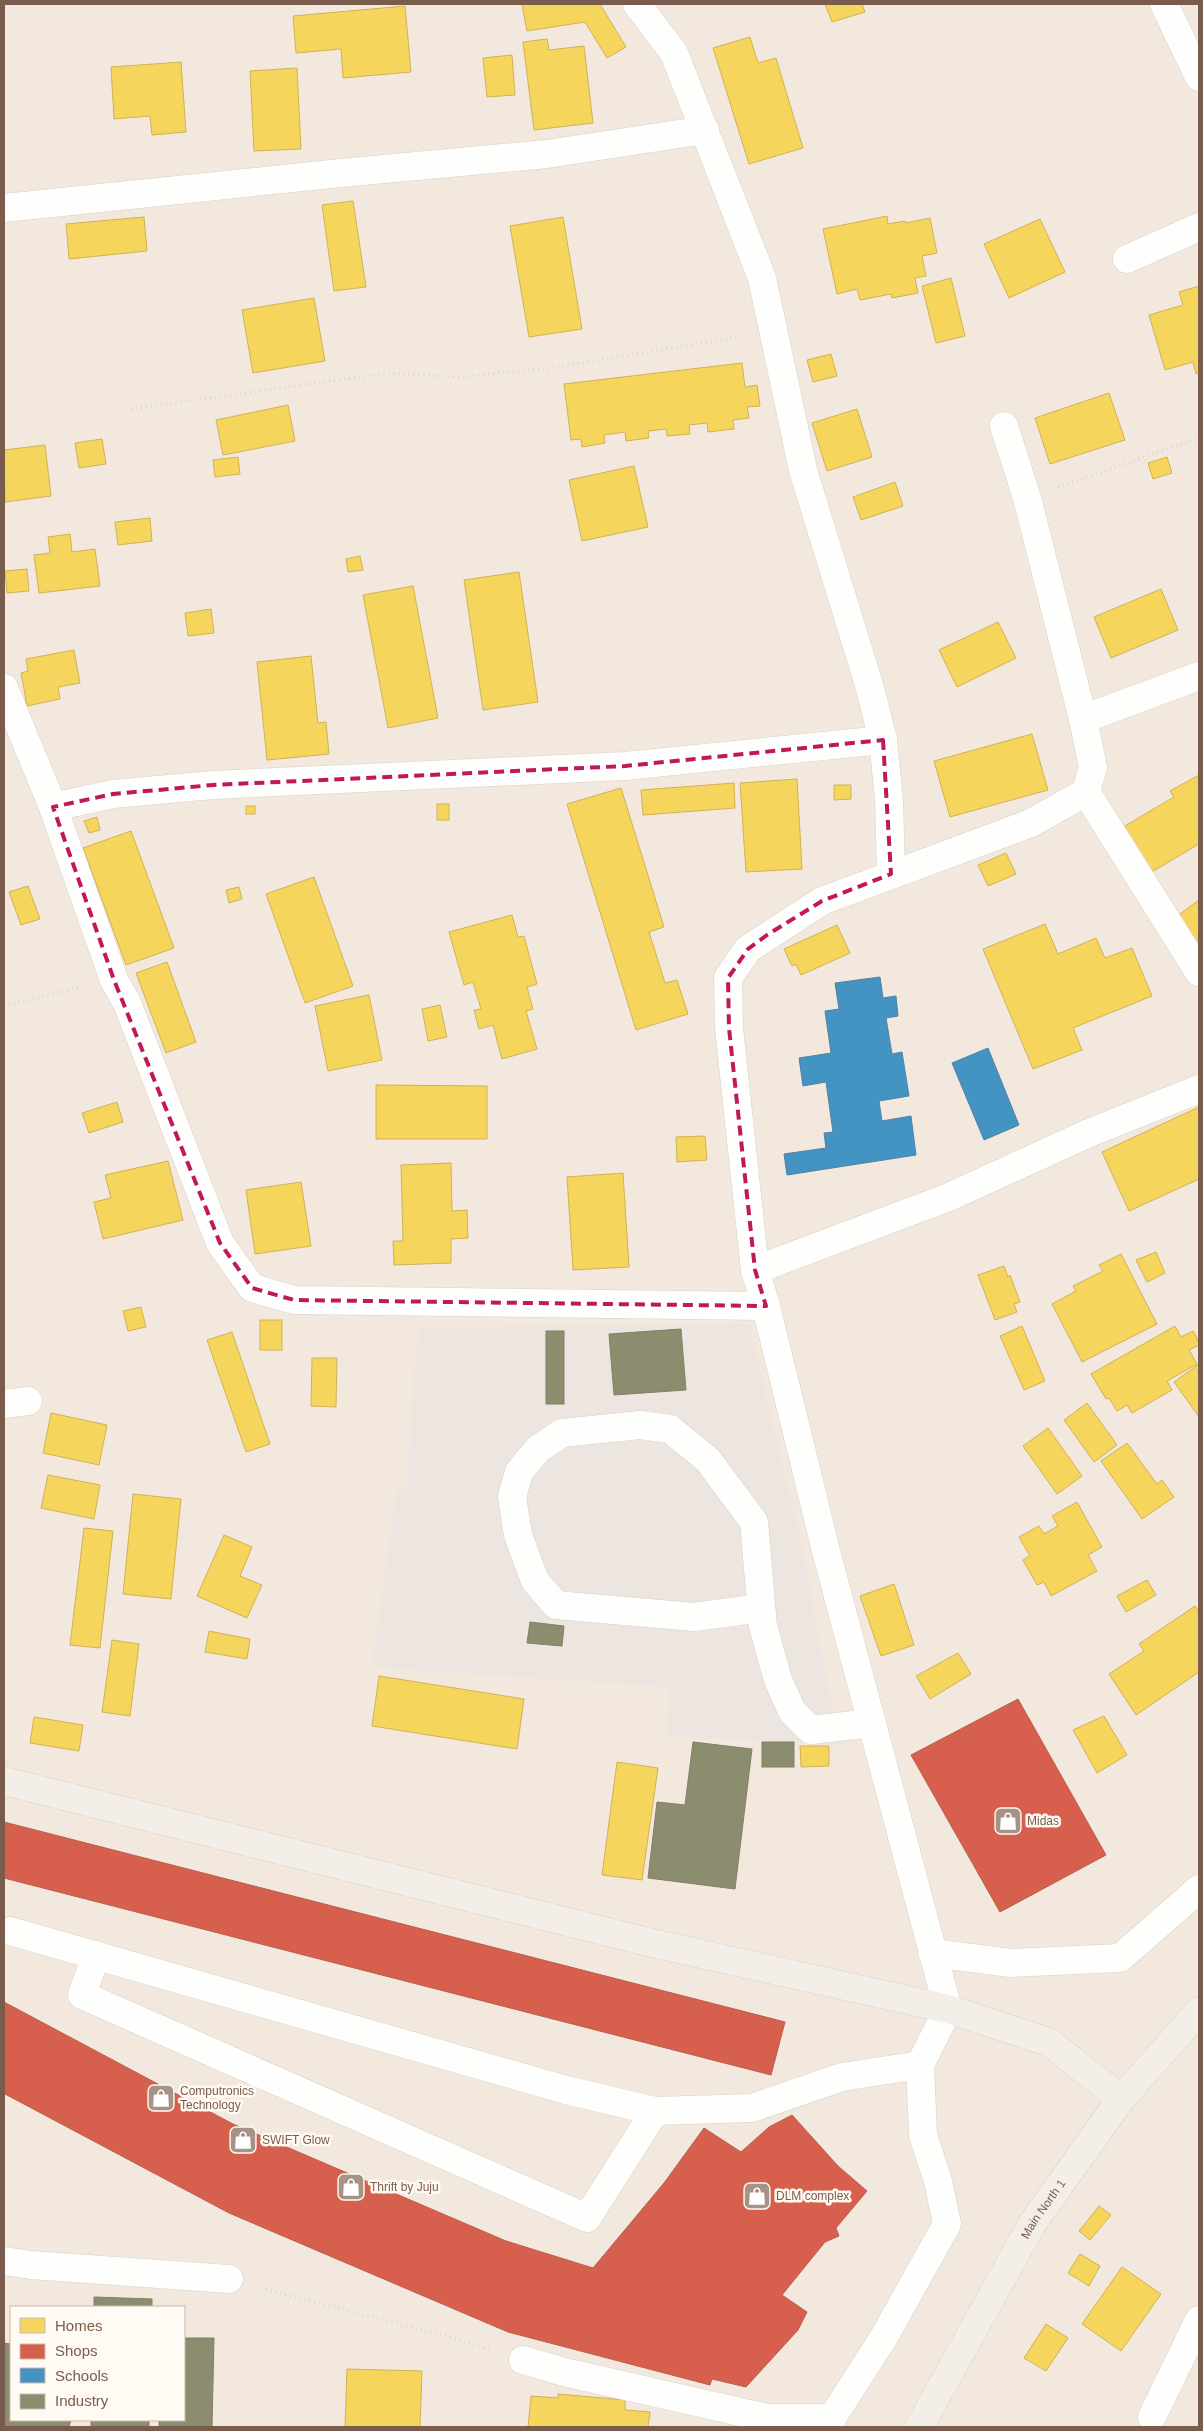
<svg xmlns="http://www.w3.org/2000/svg" width="1203" height="2431" font-family="Arial,sans-serif">
	<style>
		.residential { fill: #f2e8de; fill-rule: evenodd }
		.industrial { fill: #ede5e0 }
		.homes { fill: #f6d55c; stroke: #d1b158 }
		.shops { fill: #d6604d; stroke: #ba5f4d }
		.schools { fill: #4393c3; stroke: #5482a0 }
		.industry { fill: #8c8c6e; stroke: #877e64 }
		.lines { fill: none; stroke-linecap: round; stroke-linejoin: round }
		.minor-casing { stroke: #d7d1cb; stroke-width: 29 }
		.major-casing { stroke: #dad1cc; stroke-width: 29 }
		.path { stroke: #dcd5d0; stroke-width: 3; stroke-dasharray: 1 4; stroke-linecap: butt }
		.minor { stroke: #fefefd; stroke-width: 28 }
		.major { stroke: #f3eee8; stroke-width: 28 }
		.marked { fill: none; stroke: #c2185b; stroke-width: 4; stroke-dasharray: 10 6; stroke-linejoin: round }
		.labels { text-anchor: middle; dominant-baseline: central; stroke-width: 5; stroke-linejoin: round; paint-order: stroke }
		.poi-label { font-size: 12px; fill: #7a5c4d; stroke: #fffaf3; text-anchor: start }
		.street-label { font-size: 12px; fill: #7a5c4d; stroke: #fffaf3 }
	</style>
	<rect width="100%" height="100%" fill="#f9f5f0"/>
	<!-- residential -->
	<path class="residential" d="M 4,4 L 1199,4 L 1199,2427 L 4,2427 ZM 11,2307 L 184,2307 L 184,2420 L 11,2420 Z"/>
	<!-- industrial -->
	<polygon class="industrial" points="749,1324 802,1546 830,1698 843,1746 666,1735 670,1687 372,1667 397,1487 408,1488 411,1405 419,1327"/>
	<!-- homes -->
	<g class="homes">
		<polygon points="522,4 600,4 626,47 607,58 585,22 527,31"/>
		<polygon points="825,4 862,4 865,12 832,22"/>
		<polygon points="405,6 411,72 343,78 341,49 296,53 293,16"/>
		<polygon points="750,37 758,63 776,58 803,148 749,164 713,48"/>
		<polygon points="547,39 549,50 584,46 593,123 534,130 523,42"/>
		<polygon points="512,55 515,95 487,97 483,58"/>
		<polygon points="181,62 186,132 152,135 150,116 114,119 111,67"/>
		<polygon points="297,68 301,149 254,151 250,71"/>
		<polygon points="353,201 366,287 334,291 322,205"/>
		<polygon points="887,216 888,224 905,221 906,223 930,218 937,253 922,256 926,276 915,278 918,293 892,298 891,294 860,300 857,289 837,294 823,229"/>
		<polygon points="144,217 147,251 69,259 66,224"/>
		<polygon points="563,217 582,329 529,337 510,226"/>
		<polygon points="1040,219 1065,272 1009,298 984,244"/>
		<polygon points="951,278 965,336 936,343 922,286"/>
		<polygon points="1199,286 1199,373 1196,374 1193,362 1165,370 1149,315 1183,305 1179,292"/>
		<polygon points="314,298 325,361 253,373 242,310"/>
		<polygon points="831,354 837,376 813,382 807,360"/>
		<polygon points="742,363 745,387 757,385 760,406 747,407 749,418 733,420 734,429 708,432 707,423 689,425 690,434 667,436 666,429 648,431 649,438 626,441 625,432 604,435 605,443 582,447 581,439 571,440 564,384"/>
		<polygon points="1109,393 1125,440 1050,464 1035,418"/>
		<polygon points="288,405 295,441 223,455 216,420"/>
		<polygon points="857,409 872,457 827,471 812,423"/>
		<polygon points="102,439 106,464 79,468 75,443"/>
		<polygon points="45,445 51,496 5,502 4,450"/>
		<polygon points="238,457 240,474 215,477 213,460"/>
		<polygon points="1167,457 1172,473 1153,479 1148,463"/>
		<polygon points="634,466 648,527 582,541 569,480"/>
		<polygon points="895,482 903,506 861,520 853,497"/>
		<polygon points="150,518 152,541 118,545 115,522"/>
		<polygon points="70,534 72,552 95,549 100,586 39,593 34,555 50,553 48,537"/>
		<polygon points="360,556 363,570 348,572 346,559"/>
		<polygon points="27,569 29,591 7,593 5,571"/>
		<polygon points="519,572 538,702 483,710 464,580"/>
		<polygon points="413,586 438,718 388,728 363,595"/>
		<polygon points="1161,589 1178,630 1111,658 1094,617"/>
		<polygon points="211,609 214,633 188,636 185,613"/>
		<polygon points="998,622 1016,658 957,687 939,650"/>
		<polygon points="74,650 80,683 58,687 60,699 27,706 21,673 28,671 26,659"/>
		<polygon points="311,656 318,723 326,722 329,754 267,760 257,662"/>
		<polygon points="1032,734 1048,790 950,817 934,761"/>
		<polygon points="1199,775 1199,844 1150,873 1123,827 1174,797 1170,791"/>
		<polygon points="797,779 802,869 746,872 740,783"/>
		<polygon points="734,783 735,808 643,815 641,790"/>
		<polygon points="834,785 851,785 851,799 834,800"/>
		<polygon points="621,788 664,927 649,932 665,983 677,980 688,1014 636,1030 567,804"/>
		<rect x="437" y="804" width="12" height="16"/>
		<rect x="246" y="806" width="9" height="8"/>
		<polygon points="97,817 100,830 89,833 84,821"/>
		<polygon points="131,831 174,948 126,965 83,848"/>
		<polygon points="1006,853 1016,874 988,886 978,865"/>
		<polygon points="314,877 353,986 305,1003 266,894"/>
		<polygon points="28,886 40,919 21,925 9,892"/>
		<polygon points="239,887 242,899 229,903 226,890"/>
		<polygon points="1199,900 1199,950 1176,917"/>
		<polygon points="512,915 518,937 524,936 537,984 527,987 533,1009 526,1011 537,1049 502,1059 493,1025 479,1029 474,1010 481,1009 473,982 464,985 449,932"/>
		<polygon points="1045,924 1058,954 1096,938 1105,958 1132,948 1152,996 1073,1028 1082,1050 1033,1069 983,949"/>
		<polygon points="837,925 850,953 801,975 796,964 792,966 784,949"/>
		<polygon points="167,962 196,1042 166,1053 136,973"/>
		<polygon points="369,995 382,1060 328,1071 315,1006"/>
		<polygon points="440,1005 447,1037 428,1041 422,1009"/>
		<polygon points="376,1085 487,1086 487,1139 376,1139"/>
		<polygon points="117,1102 123,1122 89,1133 82,1113"/>
		<polygon points="1199,1107 1199,1179 1129,1211 1102,1152"/>
		<polygon points="705,1136 707,1160 677,1162 676,1137"/>
		<polygon points="168,1161 183,1220 103,1239 94,1202 111,1198 105,1175"/>
		<polygon points="451,1163 452,1211 467,1210 468,1238 451,1239 451,1263 394,1265 393,1241 403,1241 401,1165"/>
		<polygon points="623,1173 629,1267 573,1270 567,1177"/>
		<polygon points="301,1182 311,1246 255,1254 246,1190"/>
		<polygon points="1156,1252 1165,1273 1147,1282 1136,1260"/>
		<polygon points="1121,1254 1157,1324 1082,1362 1052,1304 1076,1291 1073,1286 1103,1271 1099,1265"/>
		<polygon points="1004,1266 1008,1277 1010,1275 1020,1302 1014,1304 1017,1312 995,1320 978,1275"/>
		<polygon points="141,1307 146,1327 128,1331 123,1311"/>
		<rect x="260" y="1320" width="22" height="30"/>
		<polygon points="1022,1326 1045,1381 1024,1390 1000,1336"/>
		<polygon points="1175,1326 1181,1337 1193,1331 1199,1342 1199,1345 1189,1350 1197,1364 1167,1381 1172,1390 1132,1413 1127,1405 1117,1411 1109,1398 1106,1399 1091,1374"/>
		<polygon points="232,1332 270,1444 246,1452 207,1340"/>
		<polygon points="312,1358 337,1358 336,1407 311,1406"/>
		<polygon points="1199,1364 1199,1417 1174,1382"/>
		<polygon points="1087,1403 1117,1445 1094,1462 1064,1420"/>
		<polygon points="51,1413 107,1425 99,1465 43,1453"/>
		<polygon points="1048,1428 1082,1476 1057,1494 1023,1446"/>
		<polygon points="1127,1443 1157,1484 1162,1480 1174,1497 1142,1519 1101,1461"/>
		<polygon points="48,1475 100,1485 94,1519 41,1508"/>
		<polygon points="133,1494 181,1499 171,1599 123,1594"/>
		<polygon points="1077,1502 1102,1547 1088,1555 1097,1571 1051,1596 1044,1582 1037,1585 1023,1560 1030,1556 1019,1537 1039,1526 1044,1534 1058,1526 1052,1516"/>
		<polygon points="84,1528 113,1531 100,1648 70,1645"/>
		<polygon points="224,1535 252,1547 240,1576 262,1585 247,1618 197,1596"/>
		<polygon points="1147,1580 1156,1595 1126,1612 1117,1596"/>
		<polygon points="894,1584 914,1645 881,1656 860,1596"/>
		<polygon points="1195,1606 1199,1611 1199,1672 1136,1715 1109,1674 1144,1651 1139,1644"/>
		<polygon points="209,1631 250,1639 247,1659 205,1652"/>
		<polygon points="112,1640 139,1644 130,1716 102,1712"/>
		<polygon points="958,1653 971,1674 930,1699 916,1676"/>
		<polygon points="379,1676 524,1699 517,1749 372,1726"/>
		<polygon points="1104,1716 1127,1755 1097,1773 1073,1730"/>
		<polygon points="34,1717 83,1725 79,1751 30,1743"/>
		<polygon points="800,1746 829,1746 829,1766 801,1767"/>
		<polygon points="617,1762 658,1768 642,1880 602,1875"/>
		<polygon points="1099,2206 1111,2215 1090,2240 1079,2231"/>
		<polygon points="1080,2254 1100,2266 1089,2286 1068,2273"/>
		<polygon points="1122,2267 1161,2294 1121,2351 1082,2324"/>
		<polygon points="1046,2324 1068,2338 1046,2371 1024,2358"/>
		<polygon points="347,2369 422,2371 420,2427 345,2427"/>
		<polygon points="558,2394 625,2400 625,2410 650,2412 648,2427 528,2427 531,2396 558,2398"/>
	</g>
	<!-- shops -->
	<g class="shops">
		<polygon points="1018,1699 1106,1855 1000,1912 911,1755"/>
		<polygon points="4,1822 785,2022 771,2075 4,1878"/>
		<polygon points="4,2002 233,2124 506,2241 593,2268 664,2183 704,2128 741,2152 769,2127 792,2115 838,2166 867,2191 836,2228 839,2236 825,2242 782,2295 807,2312 798,2330 746,2387 712,2379 710,2385 508,2332 229,2213 5,2094"/>
	</g>
	<!-- schools -->
	<g class="schools">
		<polygon points="880,977 883,998 896,996 898,1016 886,1018 892,1054 902,1052 909,1096 879,1101 882,1121 911,1116 916,1155 787,1175 784,1154 826,1148 824,1133 833,1132 826,1082 803,1086 799,1058 831,1053 825,1011 839,1009 835,983"/>
		<polygon points="988,1048 1019,1125 984,1140 952,1063"/>
	</g>
	<!-- industry -->
	<g class="industry">
		<polygon points="681,1329 686,1390 614,1395 609,1334"/>
		<rect x="546" y="1331" width="18" height="73"/>
		<polygon points="530,1622 564,1626 562,1646 527,1643"/>
		<polygon points="693,1742 752,1749 735,1889 648,1878 657,1802 685,1805"/>
		<rect x="762" y="1742" width="32" height="25"/>
		<polygon points="94,2297 152,2299 152,2307 94,2307"/>
		<polygon points="184,2338 214,2338 212,2427 159,2427 159,2420 184,2420"/>
		<polygon points="4,2343 11,2344 11,2420 71,2420 69,2427 4,2427"/>
		<rect x="91" y="2420" width="58" height="7"/>
	</g>
	<g class="lines">
		<!-- minor casing -->
		<g class="minor-casing">
			<g id="minor">
				<polyline points="637,4 674,53 762,278 803,470 870,688 883,740 889,800 891,874"/>
				<polyline points="1164,4 1199,77"/>
				<polyline points="4,208 341,173 547,154 705,130"/>
				<polyline points="1127,259 1199,227"/>
				<polyline points="4,688 53,807 114,980 127,1003 220,1243 252,1288 294,1300 766,1306"/>
				<polyline points="1083,719 1199,676"/>
				<polyline points="1086,792 1199,972"/>
				<polyline points="53,807 113,794 213,785 625,766 883,740"/>
				<polyline points="755,1270 949,1197 1089,1133 1199,1089"/>
				<polyline points="4,1404 28,1401"/>
				<polyline points="761,1608 694,1617 556,1605 535,1581 518,1535 512,1497 519,1472 538,1449 562,1433 640,1425 670,1429 708,1460 754,1522 763,1626 778,1680 792,1711 811,1730 872,1723"/>
				<polyline points="10,1931 566,2090 655,2111 752,2108 842,2077 920,2065"/>
				<polyline points="932,1953 1011,1963 1120,1958 1199,1889"/>
				<polyline points="96,1955 82,1995 587,2218 655,2111"/>
				<polyline points="4,2261 31,2265 229,2279"/>
				<polyline points="523,2360 564,2372 767,2418 832,2418"/>
				<polyline points="1152,2417 1199,2320"/>
				<polyline points="828,2427 832,2418 884,2337 947,2224 938,2181 923,2135 920,2065 948,2009 826,1551 766,1306 755,1270 729,1028 728,978 748,949 822,901 1031,823 1086,792 1093,767 1083,719 1027,498 1004,426"/>
			</g>
		</g>
		<!-- major casing -->
		<g class="major-casing">
			<g id="major">
				<polyline points="4,1781 648,1942 948,2009 1049,2042 1121,2099"/>
				<path id="s1" d="M 919,2427 L 1032,2224 L 1121,2099 L 1199,2011"/>
			</g>
		</g>
		<!-- path -->
		<g class="path">
			<polyline points="131,409 388,373 459,377 551,368 739,337"/>
			<polyline points="1058,487 1199,438"/>
			<polyline points="4,1006 81,987"/>
			<polyline points="261,2288 449,2337 491,2350"/>
		</g>
		<!-- minor -->
		<use href="#minor" class="minor"/>
		<!-- major -->
		<use href="#major" class="major"/>
	</g>
	<!-- marked area -->
	<path class="marked" d="M 883,740 L 891,874 L 822,901 L 767,935 L 748,949 L 728,978 L 729,1028 L 755,1270 L 766,1306 L 294,1300 L 252,1288 L 220,1243 L 114,980 L 53,807 L 113,794 L 213,785 L 625,766 Z"/>
	<!-- icons -->
	<defs>
		<g id="shop-square" transform="scale(1.4375)"><rect x="-9" y="-9" width="18" height="18" rx="4" fill="#a69286" stroke="#fffaf3"/><path d="M-5-2.5h2.3a2.7 3.5 0 0 1 5.4 0H5L5.5 6h-11ZM-1.5-2.5h3a1.5 2.3 0 0 0-3 0Z" fill="#fff"/></g>
	</defs>
	<g fill-rule="evenodd">
		<use href="#shop-square" x="1008" y="1821"/>
		<use href="#shop-square" x="161" y="2098"/>
		<use href="#shop-square" x="243" y="2140"/>
		<use href="#shop-square" x="351" y="2187"/>
		<use href="#shop-square" x="757" y="2196"/>
	</g>
	<g class="labels">
		<!-- poi labels -->
		<g class="poi-label">
			<text x="1027" y="1821">Midas</text>
			<text x="180" y="2091">Computronics<tspan x="180" dy="14">Technology</tspan></text>
			<text x="262" y="2140">SWIFT Glow</text>
			<text x="370" y="2187">Thrift by Juju</text>
			<text x="776" y="2196">DLM complex</text>
		</g>
		<!-- street labels -->
		<g class="street-label">
			<text stroke="none"><textPath href="#s1" startOffset="251">Main North 1</textPath></text>
		</g>
	</g>
	<!-- border -->
	<rect width="1203" height="2431" fill="none" stroke="#7a5c4d" stroke-width="10"/>
	<!-- legend -->
	<rect x="10" y="2306" width="175" height="115" fill="#fffaf3" stroke="#cabbb1"/>
	<rect x="20" y="2318" width="25" height="15" fill="#f6d55c" stroke="#cabbb1"/>
	<text x="55" y="2331" font-size="15" fill="#7a5c4d">Homes</text>
	<rect x="20" y="2344" width="25" height="15" fill="#d6604d" stroke="#cabbb1"/>
	<text x="55" y="2356" font-size="15" fill="#7a5c4d">Shops</text>
	<rect x="20" y="2368" width="25" height="15" fill="#4393c3" stroke="#cabbb1"/>
	<text x="55" y="2381" font-size="15" fill="#7a5c4d">Schools</text>
	<rect x="20" y="2394" width="25" height="15" fill="#8c8c6e" stroke="#cabbb1"/>
	<text x="55" y="2406" font-size="15" fill="#7a5c4d">Industry</text>
</svg>
